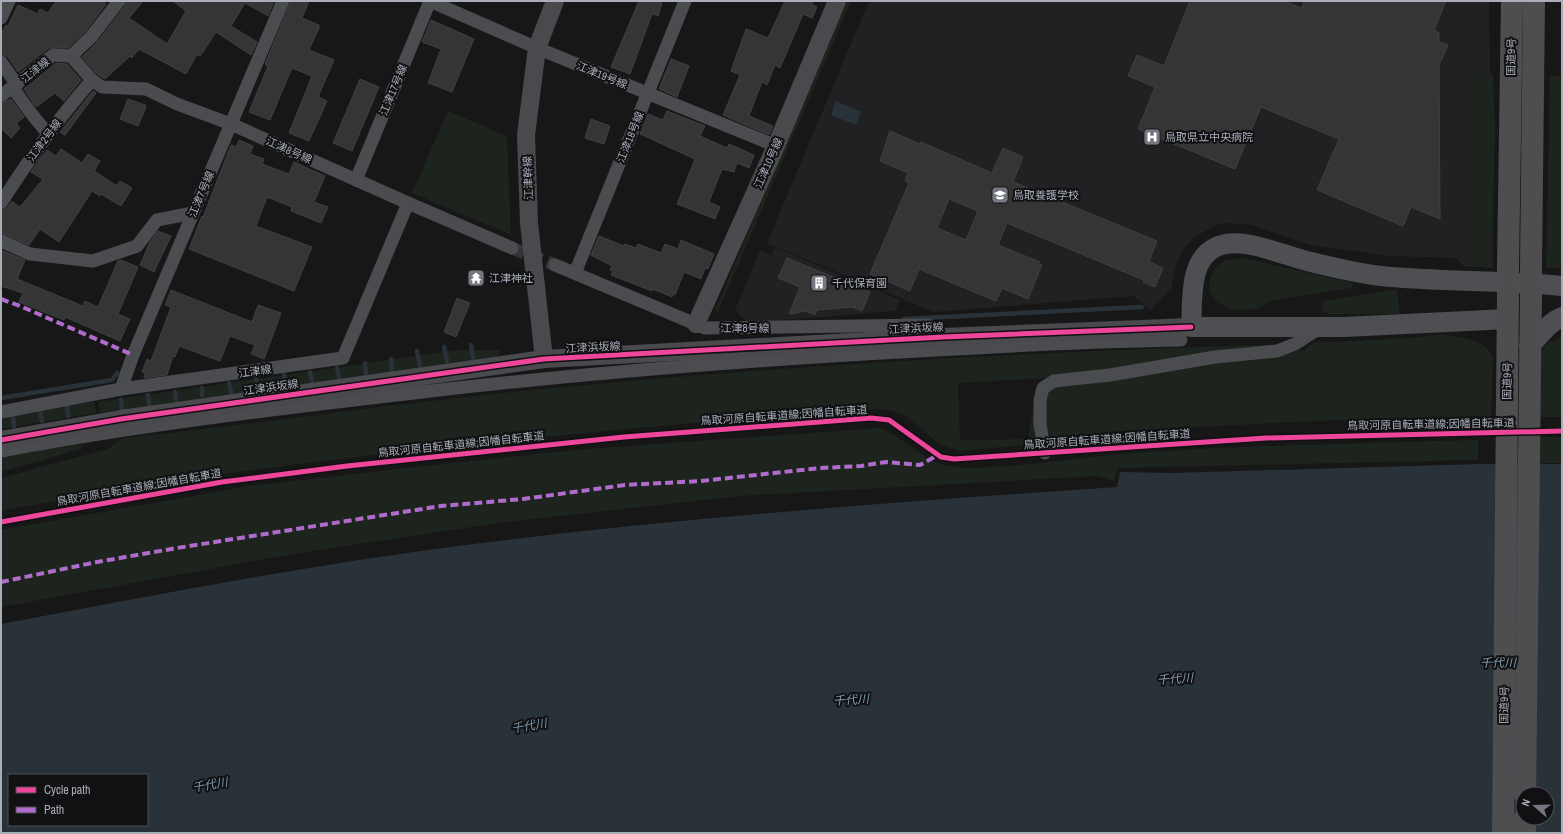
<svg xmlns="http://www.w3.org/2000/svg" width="1563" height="834" font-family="'Archivo Narrow','Noto Sans JP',sans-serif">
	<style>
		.built { fill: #212123 }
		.green { fill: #1d241e }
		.water { fill: #2a3239; fill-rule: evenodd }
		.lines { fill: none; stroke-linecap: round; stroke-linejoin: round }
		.stream { stroke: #2a3239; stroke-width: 4.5 }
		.building { fill: #353536; stroke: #3f4043; fill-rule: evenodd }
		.street-tunnel { stroke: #343537; stroke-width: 13; stroke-dasharray: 13 6; stroke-linecap: butt }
		.street { stroke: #4b4c50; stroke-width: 13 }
		.secondary { stroke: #4a4a4e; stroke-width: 18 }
		.primary { stroke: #4d4f52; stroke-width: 20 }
		.highway { stroke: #4e4e51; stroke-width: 22 }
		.highway-bridge { stroke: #4e4e51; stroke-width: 22 }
		.quiet { stroke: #b06ccc; stroke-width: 4; stroke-dasharray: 8 4; stroke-linecap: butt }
		.cycleway-casing { stroke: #111113; stroke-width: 8 }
		.cycleway { stroke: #ed469a; stroke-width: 5 }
		.labels { text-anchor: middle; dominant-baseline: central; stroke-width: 4; stroke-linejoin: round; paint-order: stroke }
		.street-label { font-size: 11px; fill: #a8adb8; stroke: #111113 }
		.poi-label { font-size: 11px; fill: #a8adb8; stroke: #111113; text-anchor: start }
		.water-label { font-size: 12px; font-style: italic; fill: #7f9bb3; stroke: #111113 }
	</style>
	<rect width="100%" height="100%" fill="#171717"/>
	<!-- built -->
	<g class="built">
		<polygon points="869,1 1489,1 1493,268 1463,266 1456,258 1389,256 1311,245 1251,225 1225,223 1216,225 1195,237 1184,249 1177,263 1173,278 1172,288 1151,310 1133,296 934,312 767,243"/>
		<polygon points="775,247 900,300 895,311 748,323 735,310 760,250 771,255"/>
	</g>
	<!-- green -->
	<g class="green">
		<polygon points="846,1 851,1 718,312 715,310"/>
		<polygon points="1481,73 1493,74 1495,127 1492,267 1472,267 1473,79"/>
		<polygon points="1562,75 1562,268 1546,268 1550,76"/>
		<polygon points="448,111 507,136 511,235 412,193"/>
		<polygon points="1243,258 1353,283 1352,288 1273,300 1257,309 1231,310 1218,302 1210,293 1209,282 1213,271 1224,261"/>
		<polygon points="1397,289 1400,314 1328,314 1322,310 1323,301"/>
		<path d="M 1442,334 C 1458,338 1487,338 1493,358 L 1491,416 L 1315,421 L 1122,431 L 1061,441 L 1051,437 L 1045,425 L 1047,390 L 1053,386 L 1304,350 L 1313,343 L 1424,337 Z"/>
		<polygon points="1562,337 1562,417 1540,417 1542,351 1549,342"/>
		<path d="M 1285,344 L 1044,378 L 958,383 L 960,440 L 1028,439 L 1033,412 L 1036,412 L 1037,430 L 1033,444 L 960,451 L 950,448 L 938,443 L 905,415 L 885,409 L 836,410 C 557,436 277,457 1,511 L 1,478 L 108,449 L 122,438 C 253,425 382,405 513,392 C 769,366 1027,352 1285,344 Z"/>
		<polygon points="457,350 502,350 497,357 100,413 98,402"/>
		<polygon points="94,402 96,413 1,429 1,417"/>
		<path d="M 880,428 C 904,437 925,463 949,466 C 967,469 988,467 1007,466 C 1050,463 1092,456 1135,453 C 1249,445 1364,443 1478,440 L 1478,460 L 1118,468 L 1114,481 L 1097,476 L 739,496 L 505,522 L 293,554 L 1,607 L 1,530 L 249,486 L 432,465 L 586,449 Z"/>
		<polygon points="1540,437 1562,437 1562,463 1539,463"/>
		<polygon points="75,445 84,445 80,449 1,472 1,456"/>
	</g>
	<!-- water -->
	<g class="water">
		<polygon points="836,101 861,112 856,125 831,115"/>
		<path d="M 1481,464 L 1562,464 L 1562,833 L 1,833 L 1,624 C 153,595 305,566 458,546 C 677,518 897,502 1117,487 L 1120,472 L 1172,473 ZM 9,775 L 147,775 L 147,825 L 9,825 ZM 1523,794 L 1547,794 L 1547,818 L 1523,818 Z"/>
	</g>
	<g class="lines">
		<!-- stream -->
		<g class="stream">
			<polyline points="904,319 1142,307"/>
			<polyline points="471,345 473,358"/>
			<polyline points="444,347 447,361"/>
			<polyline points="417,351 420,366"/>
			<polyline points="391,359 392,370"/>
			<polyline points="365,363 366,373"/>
			<polyline points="337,368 339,377"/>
			<polyline points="310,372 312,381"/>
			<polyline points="284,375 284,386"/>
			<polyline points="256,379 258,389"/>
			<polyline points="229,383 231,392"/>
			<polyline points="202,388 202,395"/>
			<polyline points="175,392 176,400"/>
			<polyline points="148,395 149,404"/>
			<polyline points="1,398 112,380 117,373"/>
			<polyline points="121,400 122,408"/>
			<polyline points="67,407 68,416"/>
			<polyline points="40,412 42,421"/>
			<polyline points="13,417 14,426"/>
		</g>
	</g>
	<!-- building -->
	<g class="building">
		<polygon points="56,1 103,1 106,4 85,32 68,48 49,48 18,72 8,57 1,54 1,34 6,25 8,26 18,5 38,14 40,9 48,13"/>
		<polygon points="127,1 143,1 129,18 167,44 186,11 173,1 274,1 268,16 245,3 231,26 257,42 251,55 216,32 203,52 200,56 197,54 186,74 139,49 132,58 130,56 105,79 97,74 82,57 97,42 125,6"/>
		<polygon points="291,1 309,1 302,18 319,25 319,28 309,50 334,60 318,97 327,101 309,141 289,133 312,76 292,68 270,120 249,112 268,66 265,64"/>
		<polygon points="639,1 655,1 662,3 658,16 652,14 630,74 611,67"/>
		<polygon points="785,1 813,1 812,5 817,7 812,18 803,14 780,68 775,65 767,85 762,82 750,113 749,116 773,126 769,135 723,115 740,75 731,71 746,29 768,38"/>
		<polygon points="1190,1 1284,1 1302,8 1304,1 1446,1 1434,30 1439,33 1439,42 1448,45 1439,65 1440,219 1411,207 1403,226 1317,190 1339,139 1261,107 1235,169 1138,129 1155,87 1128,76 1137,55 1164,66"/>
		<polygon points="431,20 474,39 452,92 428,83 441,49 422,42"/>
		<polygon points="671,59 689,66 677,97 659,89"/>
		<polygon points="56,63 67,64 81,80 64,101 55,93 36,107 24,89"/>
		<polygon points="360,79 379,87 352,151 333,143"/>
		<polygon points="93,91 96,93 65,135 60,132"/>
		<polygon points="11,99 24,117 16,123 20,128 11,138 1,128 1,104"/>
		<polygon points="128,99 145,105 146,107 138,126 120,119"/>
		<polygon points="667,111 705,126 700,136 727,148 729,144 754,155 749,168 737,163 734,172 722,169 709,202 720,207 715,219 677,204 695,159 640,134 648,114 663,120"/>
		<polygon points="591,119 610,126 604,144 585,138"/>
		<path d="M 890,131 L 920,144 L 921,142 L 992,173 L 1003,148 L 1023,157 L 1013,182 L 1157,241 L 1149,262 L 1163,268 L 1155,287 L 1143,282 L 1144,280 L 1007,223 L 998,245 L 1040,262 L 1038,264 L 1042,265 L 1028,299 L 1002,288 L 996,301 L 919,269 L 910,291 L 870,274 L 909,183 L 905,181 L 908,173 L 880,161 ZM 949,199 L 978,211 L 966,240 L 937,228 Z"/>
		<polygon points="239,140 253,146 250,154 264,159 262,164 289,174 294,162 325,176 314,202 328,207 321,223 291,211 292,207 267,197 256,226 312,247 294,291 189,249 202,216 203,217 231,145 236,147"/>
		<polygon points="61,149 82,163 88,154 100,161 94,171 117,186 120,181 132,188 121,206 101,194 100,196 92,191 59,242 40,229 29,245 1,233 1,211 7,208 12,201 19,207 22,205 43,179 31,172 39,160 47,150 56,156"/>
		<polygon points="158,231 171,236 154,272 140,265 150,242"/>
		<polygon points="599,236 624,246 625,244 636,248 638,244 661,253 665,244 678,249 681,240 714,254 708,269 705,268 701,279 684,272 675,295 673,294 672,297 653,289 652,291 611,275 613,271 610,270 612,266 591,255"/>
		<polygon points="1,250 25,260 17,279 83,306 85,301 98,307 118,261 121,260 138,267 118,314 130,319 120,341 65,317 64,320 19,302 23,293 1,286"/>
		<polygon points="787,258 870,292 862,311 852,307 817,310 815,315 806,311 789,314 800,287 778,278"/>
		<polygon points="171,290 252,322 258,305 281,313 264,359 251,354 255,345 230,336 220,361 179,346 175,357 173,356 167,375 144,378 145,373 142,372 147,359 151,361 171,307 165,305"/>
		<polygon points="457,298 470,303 456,337 444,332"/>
	</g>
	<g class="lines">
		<!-- street-tunnel -->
		<polyline class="street-tunnel" points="512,248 555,265"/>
		<!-- street -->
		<g class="street">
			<polyline points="430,1 537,48 776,146"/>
			<polyline points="1,18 9,1"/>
			<polyline points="71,56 92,80 102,87 146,89 177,104 231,124 408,203 512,248"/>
			<polyline points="1,62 17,85"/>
			<polyline points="13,88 30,112 48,134"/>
			<polyline points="1,96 53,55 71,56 91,37 119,1"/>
			<polyline points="356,180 430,1"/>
			<path d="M 1,203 C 29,159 57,120 92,80"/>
			<polyline points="1,241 30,254 93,261 137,246 157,220 193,213"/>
			<polyline points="555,265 705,328 928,325 943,337"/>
			<polyline points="575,273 685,1"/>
			<polyline points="121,389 133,355 283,1"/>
			<polyline points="1,412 121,389 343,358 408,203"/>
			<path d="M 1,451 C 138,425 276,409 414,393 C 582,373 750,360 919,351 C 1006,346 1093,341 1181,340"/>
			<polyline points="1045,453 1040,424 1040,400 1043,388 1054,381 1110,375 1215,357 1277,351 1295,344 1321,327"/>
		</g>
		<!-- secondary -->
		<g class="secondary">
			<polyline points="696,324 776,146 837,1"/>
			<polyline points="544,359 529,223 526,135 537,48 555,1"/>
			<polyline points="1,440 121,419 544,359 943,337 1191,327"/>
		</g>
		<!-- primary -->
		<g class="primary">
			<path d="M 1508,319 L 1344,327 L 1191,327 C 1193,301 1188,260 1216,247 C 1241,235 1281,255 1307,261 C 1331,267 1356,273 1381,276 C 1441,282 1502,280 1562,286"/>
			<path d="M 1529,346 C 1541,336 1547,323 1562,317"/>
		</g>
		<!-- highway -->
		<g class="highway">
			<polyline points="1508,267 1512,1"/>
			<polyline points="1531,268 1534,1"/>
			<polyline points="1525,794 1531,295"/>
			<polyline points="1503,833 1508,296"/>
			<polyline points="1525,833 1525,818"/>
		</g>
		<!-- highway-bridge -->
		<g class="highway-bridge">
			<polyline points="1508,267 1508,296"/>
			<polyline points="1531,295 1531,268"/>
		</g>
		<!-- quiet -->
		<g class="quiet">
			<polyline points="1,299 20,306 133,355"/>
			<polyline points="1,582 97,562 177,548 441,506 523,499 625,485 701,481 820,468 861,466 886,462 920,465 938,455"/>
		</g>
		<!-- cycleway casing -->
		<g class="cycleway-casing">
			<g id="cycleway">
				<polyline points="1,440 121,419 544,359 943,337 1191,327"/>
				<polyline points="1,522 222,482 347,466 624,437 871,418 889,420 941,457 954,459 1266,438 1562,431"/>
			</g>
		</g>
		<!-- cycleway -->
		<use href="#cycleway" class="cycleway"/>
	</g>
	<!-- icons -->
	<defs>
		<g id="hospital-square" transform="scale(0.9)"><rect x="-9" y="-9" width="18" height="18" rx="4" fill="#757880" stroke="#111113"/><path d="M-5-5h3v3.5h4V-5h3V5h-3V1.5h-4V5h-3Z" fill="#fff"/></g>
		<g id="school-square" transform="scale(0.9)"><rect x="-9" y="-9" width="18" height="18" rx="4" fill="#757880" stroke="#111113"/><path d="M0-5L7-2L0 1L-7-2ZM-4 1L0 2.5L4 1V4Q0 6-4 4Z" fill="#fff"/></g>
		<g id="temple-square" transform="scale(0.9)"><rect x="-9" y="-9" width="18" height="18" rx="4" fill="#757880" stroke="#111113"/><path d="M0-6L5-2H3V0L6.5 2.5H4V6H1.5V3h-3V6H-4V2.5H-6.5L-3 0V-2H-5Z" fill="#fff"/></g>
		<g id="building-square" transform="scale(0.9)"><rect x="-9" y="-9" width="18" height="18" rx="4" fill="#757880" stroke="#111113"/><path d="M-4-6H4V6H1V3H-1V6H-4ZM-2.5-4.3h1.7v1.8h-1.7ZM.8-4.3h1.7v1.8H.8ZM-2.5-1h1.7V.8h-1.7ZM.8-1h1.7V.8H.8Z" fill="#fff"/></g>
	</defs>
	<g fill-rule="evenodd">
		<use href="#hospital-square" x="1152" y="137"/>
		<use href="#school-square" x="1000" y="195"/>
		<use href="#temple-square" x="476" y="278"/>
		<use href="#building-square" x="819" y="283"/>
	</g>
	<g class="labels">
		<!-- street labels -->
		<g class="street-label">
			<text transform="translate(1511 57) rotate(-89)">国道9号</text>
			<text transform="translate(35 70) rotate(-39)">江津線</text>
			<text transform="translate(602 75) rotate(22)">江津19号線</text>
			<text transform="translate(393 90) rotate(-67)">江津17号線</text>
			<text transform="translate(630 137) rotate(-68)">江津18号線</text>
			<text transform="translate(44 140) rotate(-53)">江津2号線</text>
			<text transform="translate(289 150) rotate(24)">江津8号線</text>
			<text transform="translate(768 163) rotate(-66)">江津10号線</text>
			<text transform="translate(528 178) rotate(-92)">江津幹線</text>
			<text transform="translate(201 194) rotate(-67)">江津7号線</text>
			<text x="745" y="328">江津8号線</text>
			<text transform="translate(916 328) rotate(-3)">江津浜坂線</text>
			<text transform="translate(593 347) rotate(-3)">江津浜坂線</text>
			<text transform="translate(255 371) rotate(-8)">江津線</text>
			<text transform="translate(1507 381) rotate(-89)">国道9号</text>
			<text transform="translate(271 387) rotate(-8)">江津浜坂線</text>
			<text transform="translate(784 415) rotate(-4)">鳥取河原自転車道線;因幡自転車道</text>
			<text transform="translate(1431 424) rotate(-1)">鳥取河原自転車道線;因幡自転車道</text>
			<text transform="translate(1107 439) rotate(-4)">鳥取河原自転車道線;因幡自転車道</text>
			<text transform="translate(461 444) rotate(-6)">鳥取河原自転車道線;因幡自転車道</text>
			<text transform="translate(139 487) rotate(-10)">鳥取河原自転車道線;因幡自転車道</text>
			<text transform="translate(1504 705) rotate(-89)">国道9号</text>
		</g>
		<!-- poi labels -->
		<g class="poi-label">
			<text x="1165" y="137">鳥取県立中央病院</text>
			<text x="1013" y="195">鳥取養護学校</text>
			<text x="489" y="278">江津神社</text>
			<text x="832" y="283">千代保育園</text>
		</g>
		<!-- water labels -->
		<g class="water-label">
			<text transform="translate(1498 663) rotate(-1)">千代川</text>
			<text transform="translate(1175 679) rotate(-4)">千代川</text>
			<text transform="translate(851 700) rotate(-4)">千代川</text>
			<text transform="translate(529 726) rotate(-10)">千代川</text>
			<text transform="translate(210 785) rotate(-10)">千代川</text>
		</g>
	</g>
	<!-- border -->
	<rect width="1563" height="834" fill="none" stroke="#a8adb8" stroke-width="4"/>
	<!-- legend -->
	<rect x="8" y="774" width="140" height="52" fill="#111113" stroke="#4d4f55"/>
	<rect x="16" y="787" width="20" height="6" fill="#ed469a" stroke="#4d4f55"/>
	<text x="44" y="794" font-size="12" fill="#a8adb8">Cycle path</text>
	<rect x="16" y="807" width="20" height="6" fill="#b06ccc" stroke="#4d4f55"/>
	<text x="44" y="814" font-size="12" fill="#a8adb8">Path</text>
	<!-- north arrow -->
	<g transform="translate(1535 806) rotate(290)"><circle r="19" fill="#111113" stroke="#4d4f55"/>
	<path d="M0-3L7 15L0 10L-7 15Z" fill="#757880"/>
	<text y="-6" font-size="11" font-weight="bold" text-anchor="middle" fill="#a8adb8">N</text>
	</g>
</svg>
